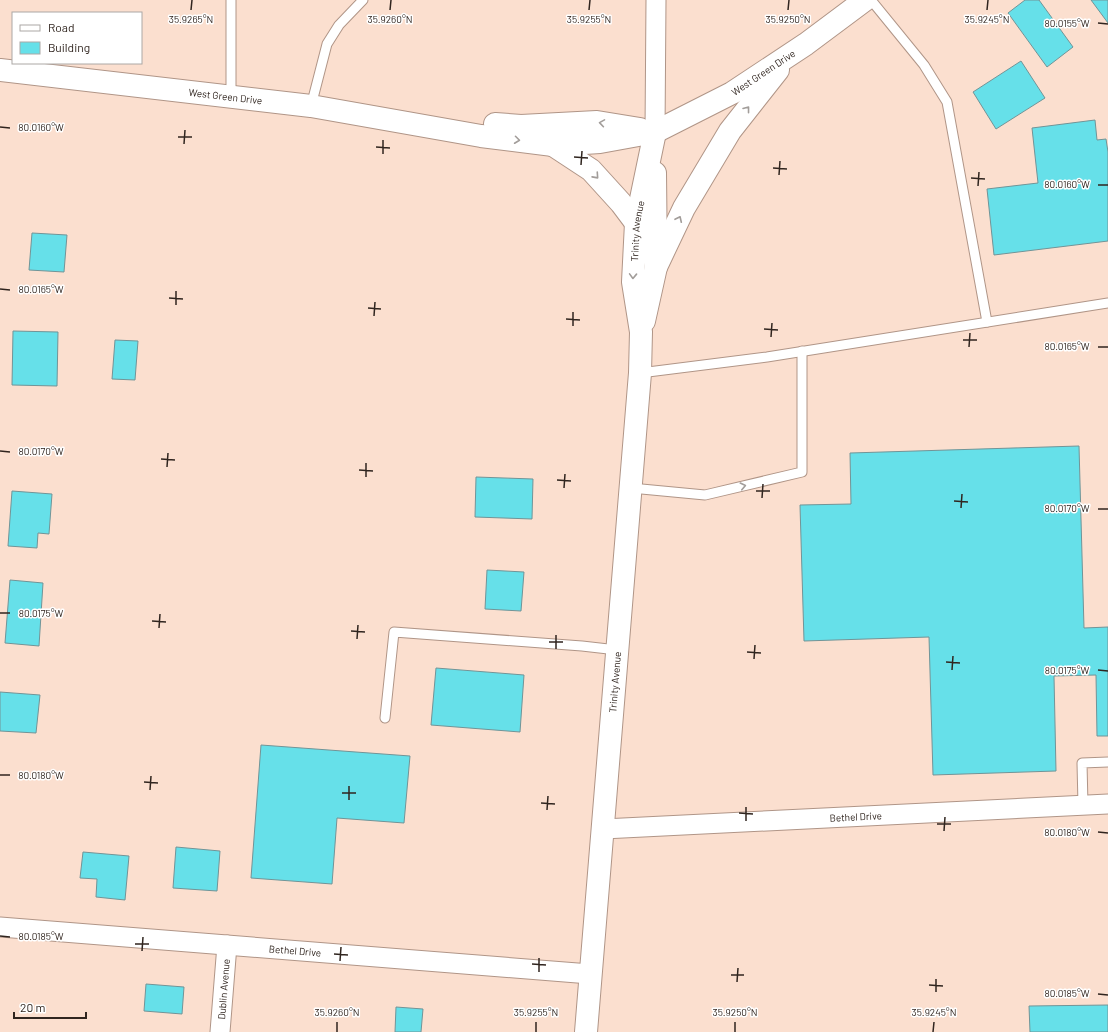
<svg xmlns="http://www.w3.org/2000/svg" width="1108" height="1032" font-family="Barlow,sans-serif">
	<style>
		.building { fill: #66e0e9; stroke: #719497 }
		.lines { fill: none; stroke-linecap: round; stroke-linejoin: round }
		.lane-casing { stroke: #b09587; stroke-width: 11 }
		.street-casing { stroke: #b09587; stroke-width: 21 }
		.secondary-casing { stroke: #b09587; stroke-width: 24 }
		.lane { stroke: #fff; stroke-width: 9 }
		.street { stroke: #fff; stroke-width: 19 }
		.secondary { stroke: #fff; stroke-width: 22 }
		.oneway { stroke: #a29d9a }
		.ticks { fill: none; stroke: #30251f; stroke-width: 1.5 }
		.labels { text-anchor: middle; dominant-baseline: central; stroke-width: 3; stroke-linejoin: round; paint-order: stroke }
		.street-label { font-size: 10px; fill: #30251f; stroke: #fff }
		.ticks-label { font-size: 10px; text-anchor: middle; fill: #30251f; stroke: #fff; stroke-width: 3; stroke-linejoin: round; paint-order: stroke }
	</style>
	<rect width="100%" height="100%" fill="#fbdfcf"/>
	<!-- building -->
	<g class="building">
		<polygon points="1025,0 1039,0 1073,47 1047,67 1008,13"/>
		<polygon points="1091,0 1108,0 1108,23"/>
		<polygon points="1021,61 1045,98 996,129 973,92"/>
		<polygon points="1095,120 1097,140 1106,139 1108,152 1108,241 994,255 987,189 1038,183 1032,128"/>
		<polygon points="32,233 67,235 64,272 29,270"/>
		<polygon points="13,331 58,332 57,386 12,385"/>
		<polygon points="115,340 138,341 135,380 112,379"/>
		<polygon points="1079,446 1084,628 1108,627 1108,736 1097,736 1096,675 1054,676 1056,771 933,775 929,637 804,641 800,505 851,504 850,453"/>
		<polygon points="476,477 533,479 532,519 475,517"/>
		<polygon points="12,491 52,494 49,534 38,533 37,548 8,546"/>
		<polygon points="487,570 524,572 521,611 485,609"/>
		<polygon points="10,580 43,583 39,646 5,643"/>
		<polygon points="436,668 524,675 520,732 431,725"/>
		<polygon points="0,692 40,695 36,733 0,731"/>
		<polygon points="261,745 410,756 404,823 337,818 332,884 251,878"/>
		<polygon points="176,847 220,851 217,891 173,888"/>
		<polygon points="83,852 129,856 125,900 96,897 97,879 80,878"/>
		<polygon points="146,984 184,987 182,1014 144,1011"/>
		<polygon points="1108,1005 1108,1032 1030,1032 1029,1006"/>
		<polygon points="396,1007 423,1009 421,1032 395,1032"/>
	</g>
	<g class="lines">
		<!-- lane casing -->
		<g class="lane-casing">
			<g id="lane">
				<polyline points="871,0 924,65 947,102 987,322"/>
				<polyline points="231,97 231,0"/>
				<polyline points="311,106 327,44 339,25 363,0"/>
				<polyline points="640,373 767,357 1108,303"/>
				<polyline points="631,488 705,495 802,472 802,351"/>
				<polyline points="385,718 394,632 582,646 617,650"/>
				<polyline points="1083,805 1082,763 1108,762"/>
			</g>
		</g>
		<!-- street casing -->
		<g class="street-casing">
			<g id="street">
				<polyline points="655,132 656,0"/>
				<path id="s1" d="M 603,829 L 1108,804"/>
				<path id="s2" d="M 0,927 L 590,974"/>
				<path id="s3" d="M 220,1032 L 227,945"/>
			</g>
		</g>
		<!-- secondary casing -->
		<g class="secondary-casing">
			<g id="secondary">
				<path id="s4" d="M 0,70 L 311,106 L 481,136 L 553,145 L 600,142 L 655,132 L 732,93 L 806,44 L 865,0"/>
				<polyline points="495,124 521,126 597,122 640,129"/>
				<polyline points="553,145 591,170 621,203 636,223"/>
				<polyline points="656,267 684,208 730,131 778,70"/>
				<polyline points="644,321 656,267 655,173"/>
				<path id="s5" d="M 586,1032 L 640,373 L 641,332 L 633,282 L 636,223 L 655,132"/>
			</g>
		</g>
		<!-- lane -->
		<use href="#lane" class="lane"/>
		<!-- street -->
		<use href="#street" class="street"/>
		<!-- secondary -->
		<use href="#secondary" class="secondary"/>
	</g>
	<!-- one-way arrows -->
	<defs><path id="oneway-chevron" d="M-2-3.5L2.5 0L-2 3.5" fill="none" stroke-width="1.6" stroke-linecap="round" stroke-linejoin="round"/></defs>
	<g class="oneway">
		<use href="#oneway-chevron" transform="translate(747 109) rotate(-52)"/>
		<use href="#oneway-chevron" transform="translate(602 123) rotate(-171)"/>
		<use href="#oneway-chevron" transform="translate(517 140) rotate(7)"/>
		<use href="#oneway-chevron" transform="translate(596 176) rotate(48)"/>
		<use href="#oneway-chevron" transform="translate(679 219) rotate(-65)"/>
		<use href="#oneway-chevron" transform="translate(633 276) rotate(92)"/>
		<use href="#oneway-chevron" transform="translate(743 486) rotate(-13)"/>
	</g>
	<!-- ticks -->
	<path class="ticks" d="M 191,10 L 192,0M 390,10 L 391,0M 589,10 L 590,0M 788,10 L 789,0M 987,10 L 988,0M 1098,23 L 1108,24M 0,127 L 10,128M 178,137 L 192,137M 184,144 L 185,130M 376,147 L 390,148M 383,154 L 383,140M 574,157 L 588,158M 581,165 L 582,151M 773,168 L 787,169M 779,175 L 780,161M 971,178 L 985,179M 1098,185 L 1108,185M 978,186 L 979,172M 0,289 L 10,290M 169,298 L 183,299M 176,305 L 176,291M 368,308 L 381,309M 374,316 L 375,302M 566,319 L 580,320M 573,326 L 573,312M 764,329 L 778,330M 771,337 L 772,323M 963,340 L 977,340M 969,347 L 970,333M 1098,347 L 1108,347M 0,451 L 10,452M 161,459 L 175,460M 167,467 L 168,453M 359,470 L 373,471M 366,477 L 366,463M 557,480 L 571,481M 564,488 L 565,474M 756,491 L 770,491M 762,498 L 763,484M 954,501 L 968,502M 961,508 L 962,494M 1098,509 L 1108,509M 0,613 L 10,613M 152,621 L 166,622M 159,628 L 160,614M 351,631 L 365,632M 357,639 L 358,625M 549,642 L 563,642M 556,649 L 556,635M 747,652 L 761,653M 754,659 L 755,645M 946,662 L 960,663M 952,670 L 953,656M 1098,670 L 1108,671M 0,775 L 10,775M 144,782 L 158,783M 150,790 L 151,776M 342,793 L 356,793M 349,800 L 349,786M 541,803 L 555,804M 547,810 L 548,796M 739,813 L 753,814M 746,821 L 746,807M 937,824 L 951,824M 944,831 L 945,817M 1098,832 L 1108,833M 0,936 L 10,937M 135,944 L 149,944M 142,951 L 143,937M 334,954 L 348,955M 340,961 L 341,947M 532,964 L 546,965M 539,972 L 539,958M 731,975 L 744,975M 737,982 L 738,968M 929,985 L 943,986M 936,992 L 936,979M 1098,994 L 1108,995M 337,1032 L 337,1022M 536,1032 L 536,1022M 735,1032 L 735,1022M 933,1032 L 934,1022"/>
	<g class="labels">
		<!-- street labels -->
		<g class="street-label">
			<text stroke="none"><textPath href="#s4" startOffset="785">West Green Drive</textPath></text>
			<text stroke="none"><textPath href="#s4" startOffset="227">West Green Drive</textPath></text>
			<text stroke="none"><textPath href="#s5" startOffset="804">Trinity Avenue</textPath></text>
			<text stroke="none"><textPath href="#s5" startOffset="351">Trinity Avenue</textPath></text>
			<text stroke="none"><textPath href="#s1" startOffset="253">Bethel Drive</textPath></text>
			<text stroke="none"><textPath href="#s2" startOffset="296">Bethel Drive</textPath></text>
			<text stroke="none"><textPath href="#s3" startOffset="43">Dublin Avenue</textPath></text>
		</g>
	</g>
	<g class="ticks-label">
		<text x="191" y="23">35.9265°N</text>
		<text x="390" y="23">35.9260°N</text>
		<text x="589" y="23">35.9255°N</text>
		<text x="788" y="23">35.9250°N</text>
		<text x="987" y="23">35.9245°N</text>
		<text x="1067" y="27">80.0155°W</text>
		<text x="41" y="131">80.0160°W</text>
		<text x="1067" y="188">80.0160°W</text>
		<text x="41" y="293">80.0165°W</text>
		<text x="1067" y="350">80.0165°W</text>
		<text x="41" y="455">80.0170°W</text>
		<text x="1067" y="512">80.0170°W</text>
		<text x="41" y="617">80.0175°W</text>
		<text x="1067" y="674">80.0175°W</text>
		<text x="41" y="779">80.0180°W</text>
		<text x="1067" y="836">80.0180°W</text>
		<text x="41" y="940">80.0185°W</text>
		<text x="1067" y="997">80.0185°W</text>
		<text x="337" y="1016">35.9260°N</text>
		<text x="536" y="1016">35.9255°N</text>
		<text x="735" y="1016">35.9250°N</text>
		<text x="934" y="1016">35.9245°N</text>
	</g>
	<!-- legend -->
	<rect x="12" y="12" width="130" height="52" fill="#ffffff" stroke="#aca8a5"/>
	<rect x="20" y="25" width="20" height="6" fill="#ffffff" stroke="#aca8a5"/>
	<text x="48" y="32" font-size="12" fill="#30251f">Road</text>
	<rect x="20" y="42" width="20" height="12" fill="#66e0e9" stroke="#aca8a5"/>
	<text x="48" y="52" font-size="12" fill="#30251f">Building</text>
	<!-- scale -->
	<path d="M14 1012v6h72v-6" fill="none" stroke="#30251f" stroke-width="2"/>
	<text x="20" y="1012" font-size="12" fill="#30251f" stroke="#ffffff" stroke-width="3" paint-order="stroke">20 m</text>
</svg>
